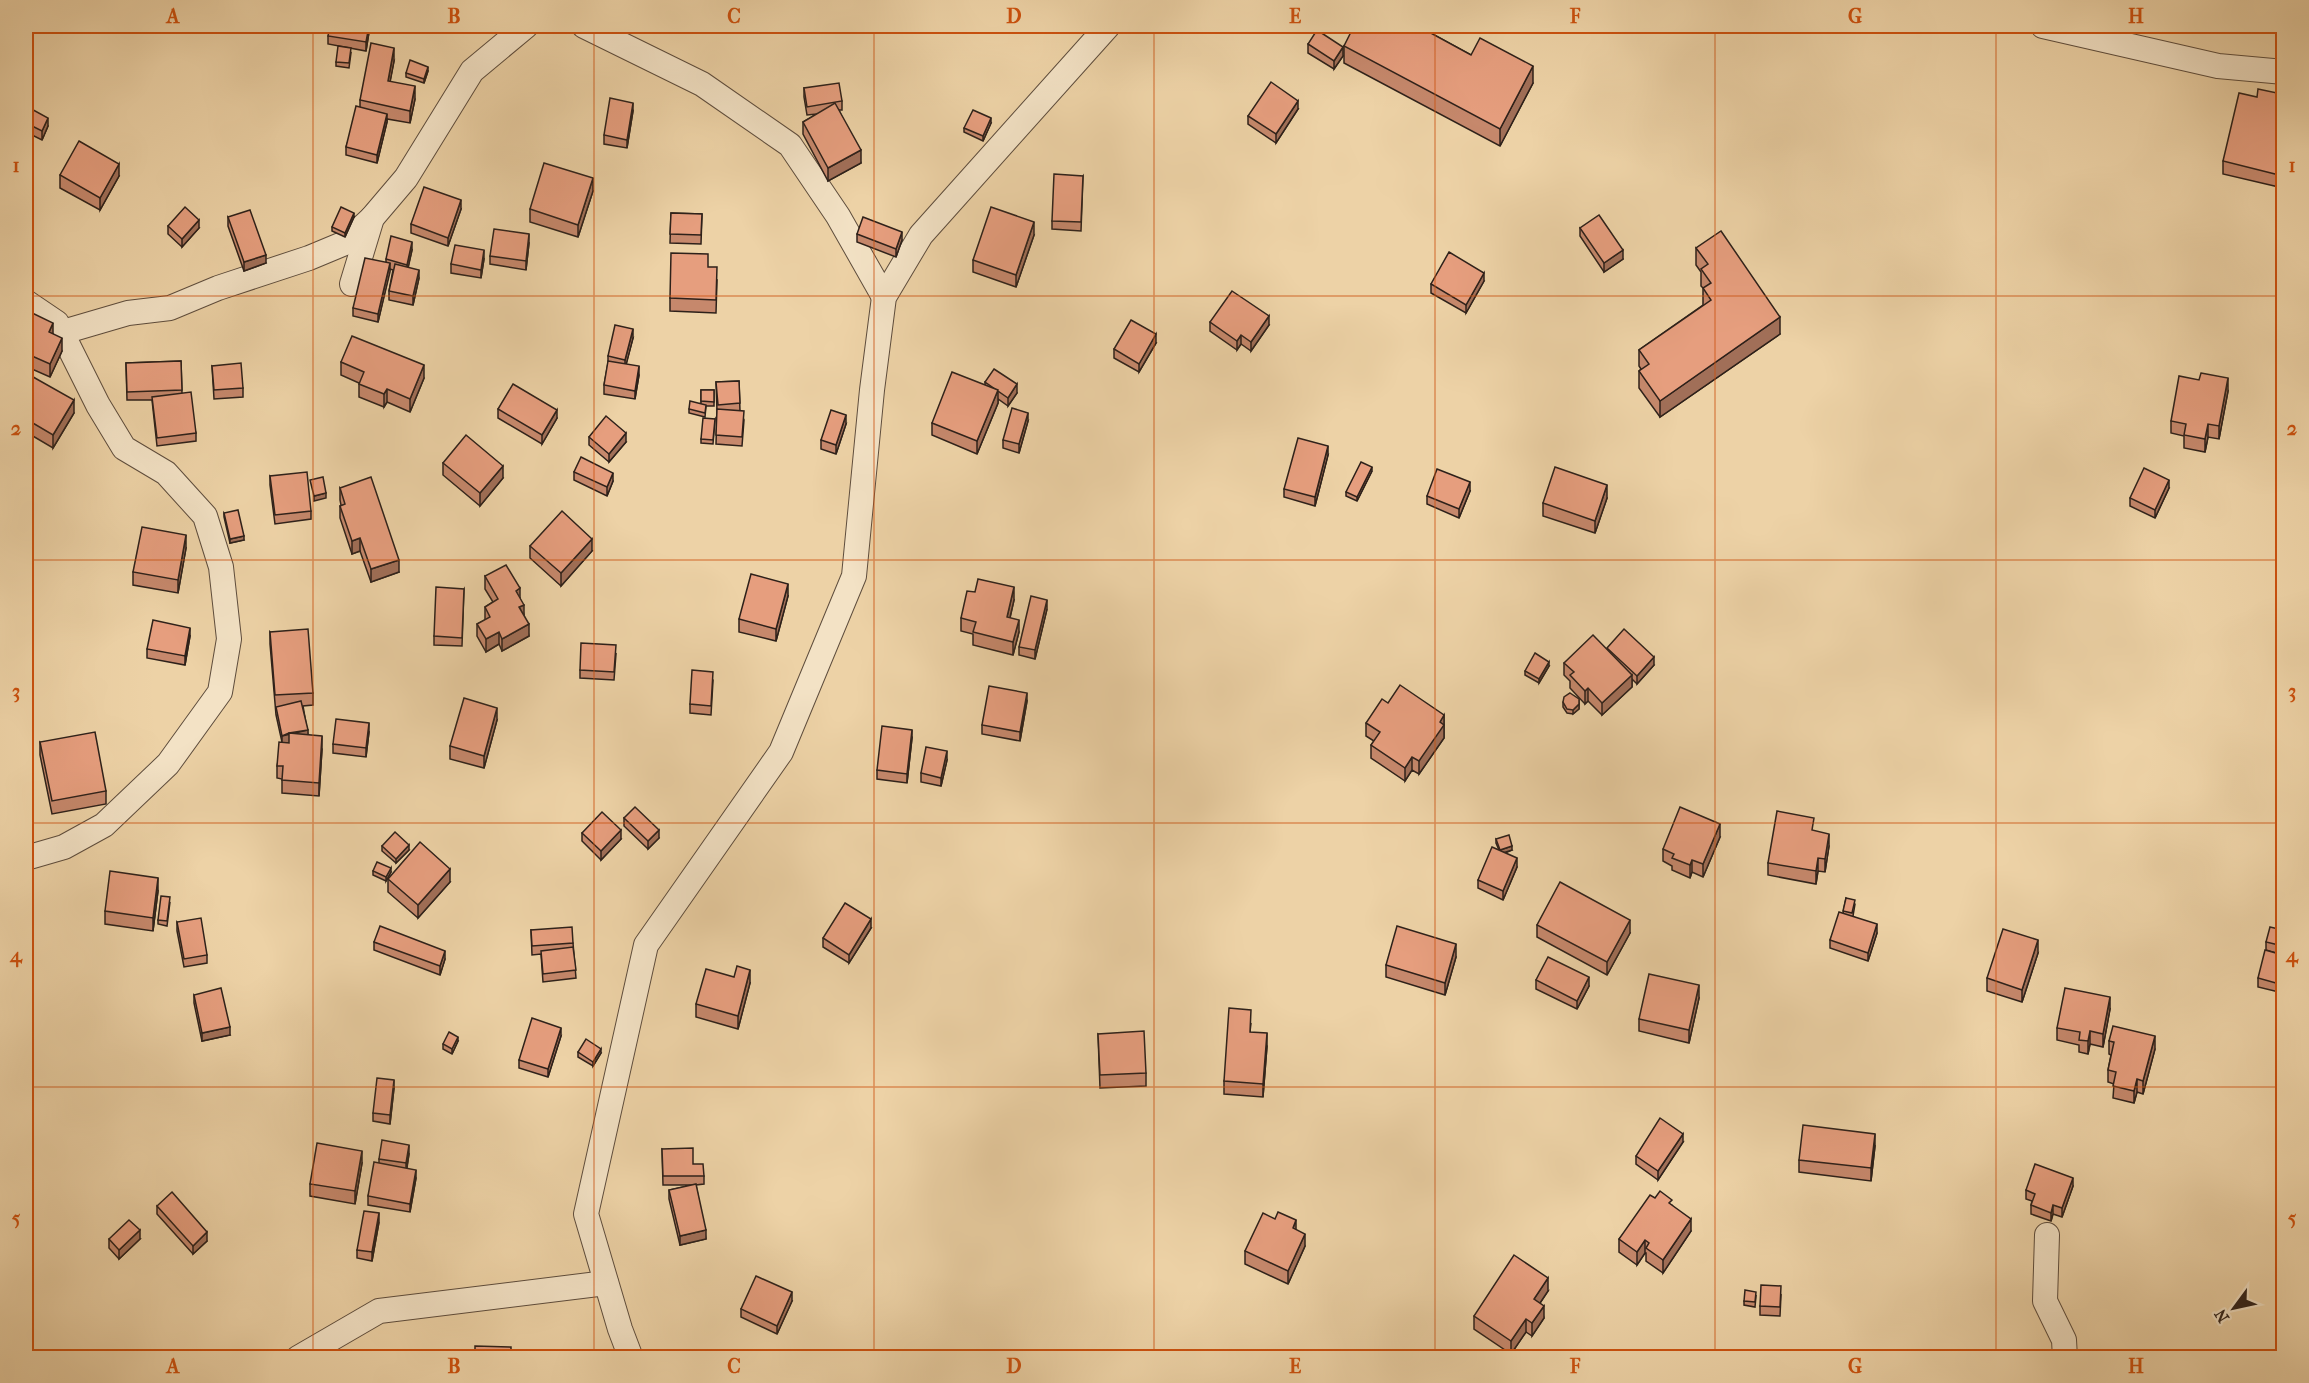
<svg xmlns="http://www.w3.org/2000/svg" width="2309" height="1383" font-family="'IM FELL French Canon',serif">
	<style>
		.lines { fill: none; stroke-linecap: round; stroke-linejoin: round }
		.street-casing { stroke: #5e4d3d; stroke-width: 26 }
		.street { stroke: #f3e2c5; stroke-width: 24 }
		.wall { fill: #c6886c; stroke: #2e211a; stroke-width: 1.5 }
		.shaded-wall { fill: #a16f58; stroke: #2e211a; stroke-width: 1.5 }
		.building { fill: #e69e7e; stroke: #2e211a; stroke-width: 1.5 }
		.grid { fill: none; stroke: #cc510e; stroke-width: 1.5; stroke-opacity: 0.55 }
		.neatline { fill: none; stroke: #cc510e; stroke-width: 2 }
		.grid-label { font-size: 20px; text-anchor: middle; font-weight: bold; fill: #cc510e }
	</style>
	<rect width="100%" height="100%" fill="#edd2a6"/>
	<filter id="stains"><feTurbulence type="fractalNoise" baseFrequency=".00333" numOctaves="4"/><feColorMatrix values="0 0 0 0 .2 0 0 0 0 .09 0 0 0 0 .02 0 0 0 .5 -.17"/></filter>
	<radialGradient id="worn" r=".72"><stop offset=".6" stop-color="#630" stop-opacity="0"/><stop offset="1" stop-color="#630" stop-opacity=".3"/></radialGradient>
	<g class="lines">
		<!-- street casing -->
		<g class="street-casing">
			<g id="street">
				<polyline points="584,26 702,84 790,145 838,216 884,297"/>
				<polyline points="2043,26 2218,66 2284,72"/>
				<polyline points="352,284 372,218 406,178 472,71 526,26"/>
				<polyline points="26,302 57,323 98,405 124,448 166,473 205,516 221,567 229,639 220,692 168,764 104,825 64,847 26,858"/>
				<polyline points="63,332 128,313 170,308 218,288 309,258 345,243 372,218"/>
				<polyline points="2047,1235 2045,1301 2064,1340 2065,1358"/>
				<polyline points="298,1358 379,1311 606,1283"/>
				<polyline points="631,1358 620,1329 586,1214 646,945 781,752 854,576 872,390 884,297 921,235 1108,26"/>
			</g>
		</g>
		<!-- street -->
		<use href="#street" class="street"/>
	</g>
	<!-- wall -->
	<g class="wall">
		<polygon points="370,26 366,51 328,44 328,36"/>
		<polygon points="1426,26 1425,30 1471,55 1533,83 1500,146 1344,63 1344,46"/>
		<polygon points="1308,44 1343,56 1334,69 1308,53"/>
		<polygon points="351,53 349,68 336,66 336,62"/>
		<polygon points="394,61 390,81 415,99 410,123 387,119 387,122 377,163 346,155 346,147 360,107 360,100"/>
		<polygon points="428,71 424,83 406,77 406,73"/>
		<polygon points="804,88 842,101 842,110 839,110 861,163 828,181 803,134 803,122 817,114 807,115 804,97"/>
		<polygon points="26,106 48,126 42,140 26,132 26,138"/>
		<polygon points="2282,108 2283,109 2283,188 2223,174 2223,161"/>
		<polygon points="1298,109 1276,143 1248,124 1248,116"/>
		<polygon points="633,111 627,148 604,144 604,135"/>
		<polygon points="991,123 983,141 964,132 964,128"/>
		<polygon points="60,175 119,176 100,210 60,188"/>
		<polygon points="1083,176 1081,231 1052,229 1052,221"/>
		<polygon points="593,191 578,237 530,222 530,209"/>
		<polygon points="461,209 448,246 411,233 411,224"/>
		<polygon points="671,213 702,214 701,244 670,243"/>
		<polygon points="228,217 266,263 244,271 228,226"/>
		<polygon points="354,217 345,237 332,231 332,227"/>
		<polygon points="168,226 199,228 182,247 168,234"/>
		<polygon points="1580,228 1623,259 1604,272 1580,236"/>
		<polygon points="857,234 902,240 896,257 857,242"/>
		<polygon points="1034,235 1016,287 973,272 973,260"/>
		<polygon points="529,243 526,270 490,264 490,256"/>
		<polygon points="1696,248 1780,334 1660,417 1639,388 1639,371 1641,369 1639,366 1639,350 1703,305 1703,288 1701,286 1701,272 1696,265"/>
		<polygon points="412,250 408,267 419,278 413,305 389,300 389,291 393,270 390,269 378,322 353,316 353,308 386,263 386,259"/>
		<polygon points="484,259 481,278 451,273 451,264"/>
		<polygon points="717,280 716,313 670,311 670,298"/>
		<polygon points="1484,281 1466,313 1431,293 1431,284"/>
		<polygon points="26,310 53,334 62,351 50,377 32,369 30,374 74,413 53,448 26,432"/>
		<polygon points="1210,322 1269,325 1251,351 1241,344 1237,350 1210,331"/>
		<polygon points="633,338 626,364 639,375 635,399 604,394 604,385 608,363 608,356"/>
		<polygon points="1156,343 1139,372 1114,358 1114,349"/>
		<polygon points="181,361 182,393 196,433 196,441 157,446 152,400 127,400 126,363"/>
		<polygon points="341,362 424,378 410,412 387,402 384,407 359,397 359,383 341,375"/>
		<polygon points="212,366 243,388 243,397 214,399"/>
		<polygon points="739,381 740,411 744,420 742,446 716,444 717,411 716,382"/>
		<polygon points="985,382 1017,393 1008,406 998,399 998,403 977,454 932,435 932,423 985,385"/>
		<polygon points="701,390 714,390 714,406 706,406 705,417 689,413 689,409 701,403"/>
		<polygon points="2228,391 2219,439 2208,437 2205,452 2184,448 2184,436 2171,433 2171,421"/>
		<polygon points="498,409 557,418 542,444 498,418"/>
		<polygon points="715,419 713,444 701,443 701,439"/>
		<polygon points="1028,421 1019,453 1003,448 1003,440"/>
		<polygon points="846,424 836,454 821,449 821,440"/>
		<polygon points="589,437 626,442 609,462 589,445"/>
		<polygon points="1328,455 1315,506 1284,497 1284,489"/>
		<polygon points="443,463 503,478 480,506 443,475"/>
		<polygon points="1372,471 1357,501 1346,496 1346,492"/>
		<polygon points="574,472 613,481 607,496 574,480"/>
		<polygon points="270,476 311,511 311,519 275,524 270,485"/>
		<polygon points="340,488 399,572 371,582 360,551 352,554 340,518 340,506 341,505 340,500"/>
		<polygon points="2169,488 2155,518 2130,506 2130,498"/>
		<polygon points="1470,491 1459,518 1427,504 1427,496"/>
		<polygon points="1607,498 1595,533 1543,516 1543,503"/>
		<polygon points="224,513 244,540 230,543 224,517"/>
		<polygon points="530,546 592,551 561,586 530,558"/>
		<polygon points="186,548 178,593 133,585 133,572"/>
		<polygon points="485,576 520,598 529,636 502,651 499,644 486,652 477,636 477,624 485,620 485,607 493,602 485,589"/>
		<polygon points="464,589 462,646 434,645 434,636"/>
		<polygon points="788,596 776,641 739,632 739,619"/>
		<polygon points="1014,600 1010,618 1019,632 1013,655 973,645 973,634 961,631 961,618"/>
		<polygon points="1047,609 1035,659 1019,655 1019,647"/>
		<polygon points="270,632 313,693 313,705 303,706 308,735 322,749 319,796 282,793 282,779 277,778 277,766 282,742 276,715 270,644"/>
		<polygon points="190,636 185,665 147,658 147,649"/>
		<polygon points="1607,649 1654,665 1637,684 1632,679 1632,687 1602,715 1588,701 1585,704 1570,688 1570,681 1564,675 1564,663"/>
		<polygon points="616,654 614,680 580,678 580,670"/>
		<polygon points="1549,666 1539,683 1525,675 1525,671"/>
		<polygon points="713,681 711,715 690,713 690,704"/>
		<polygon points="1579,699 1579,709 1573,714 1567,713 1563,707 1563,702"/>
		<polygon points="1027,701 1020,741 982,734 982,725"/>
		<polygon points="1388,703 1444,715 1444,738 1419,774 1412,770 1405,781 1371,758 1371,745 1374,741 1366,736 1366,723"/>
		<polygon points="497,720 484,768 450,759 450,746"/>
		<polygon points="369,732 366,757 333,753 333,744"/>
		<polygon points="912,738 907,783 877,779 877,770"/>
		<polygon points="40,742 106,791 106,804 52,814 40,755"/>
		<polygon points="947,760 941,786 921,782 921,773"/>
		<polygon points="624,818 659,838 648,849 624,826"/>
		<polygon points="1814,831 1829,846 1825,872 1818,871 1816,884 1768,875 1768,863"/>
		<polygon points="582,833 621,839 601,860 582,841"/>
		<polygon points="1720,837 1703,877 1692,872 1690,878 1672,870 1672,866 1663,861 1663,849"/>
		<polygon points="1496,839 1512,850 1505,853 1517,867 1503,900 1478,888 1478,880 1499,850 1496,843"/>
		<polygon points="382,846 409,850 396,863 382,851"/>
		<polygon points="373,871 391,872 386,881 373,875"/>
		<polygon points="388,879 450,882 418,918 388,892"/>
		<polygon points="158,891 153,931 105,924 105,911"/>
		<polygon points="1846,898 1855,904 1853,916 1877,933 1868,961 1830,948 1830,940 1843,913"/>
		<polygon points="170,902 167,926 158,924 158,920"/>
		<polygon points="177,922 207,955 207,963 184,967 177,931"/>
		<polygon points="1537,925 1630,933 1607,975 1537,937"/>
		<polygon points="871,928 849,963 823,947 823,938"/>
		<polygon points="531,930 573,943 576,978 543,982 541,954 532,955"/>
		<polygon points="2283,930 2283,955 2266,950 2266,942"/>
		<polygon points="374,942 445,959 440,975 374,950"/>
		<polygon points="2038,953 2022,1002 1987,991 1987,978"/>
		<polygon points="2283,955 2283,993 2258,987 2258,978"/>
		<polygon points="1456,957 1445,995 1386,977 1386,965"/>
		<polygon points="1536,980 1589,986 1577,1009 1536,989"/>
		<polygon points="750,983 738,1029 696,1017 696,1004"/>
		<polygon points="194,995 230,1035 202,1041 194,1003"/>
		<polygon points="1699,998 1689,1043 1639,1031 1639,1019"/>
		<polygon points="2110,1009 2103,1047 2090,1044 2088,1054 2079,1052 2079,1045 2057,1040 2057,1028"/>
		<polygon points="1251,1023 1250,1032 1267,1046 1263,1097 1224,1094 1224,1081"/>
		<polygon points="1098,1034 1146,1073 1146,1086 1100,1088"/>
		<polygon points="561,1036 548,1077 519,1068 519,1060"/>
		<polygon points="458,1041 452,1054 443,1049 443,1044"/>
		<polygon points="2109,1041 2155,1049 2143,1094 2137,1092 2134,1103 2113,1098 2114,1084 2108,1082 2108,1070 2111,1055 2109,1054"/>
		<polygon points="578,1052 601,1053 593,1066 578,1057"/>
		<polygon points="394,1088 390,1124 373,1121 373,1113"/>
		<polygon points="1683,1142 1658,1180 1636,1164 1636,1156"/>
		<polygon points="1875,1146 1871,1181 1799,1172 1799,1160"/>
		<polygon points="662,1149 693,1164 704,1176 704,1184 696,1185 706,1239 680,1245 669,1199 669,1190 693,1185 663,1185"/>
		<polygon points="409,1154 407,1168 416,1178 410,1212 368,1205 368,1196 379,1163 379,1159"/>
		<polygon points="362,1163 355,1204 310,1196 310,1184"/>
		<polygon points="2073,1186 2062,1217 2053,1214 2051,1221 2031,1214 2031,1205 2032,1201 2026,1199 2026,1190"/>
		<polygon points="1655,1198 1672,1205 1691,1231 1663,1273 1646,1261 1646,1253 1645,1253 1637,1265 1619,1252 1619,1239"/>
		<polygon points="157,1206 207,1241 193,1254 157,1214"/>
		<polygon points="379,1222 372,1261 357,1258 357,1250"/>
		<polygon points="1296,1230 1305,1246 1288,1284 1245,1264 1245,1251"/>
		<polygon points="109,1239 140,1239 119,1259 109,1248"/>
		<polygon points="1548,1291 1540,1303 1544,1318 1532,1336 1526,1332 1511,1354 1474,1329 1474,1316"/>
		<polygon points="1781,1295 1780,1316 1760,1315 1760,1306"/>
		<polygon points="1756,1296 1755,1307 1744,1305 1744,1301"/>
		<polygon points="792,1301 777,1334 741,1317 741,1309"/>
	</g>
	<!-- shaded-wall -->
	<g class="shaded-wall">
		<polygon points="369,26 370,26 366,51 366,42"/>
		<polygon points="1418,26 1426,26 1426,28 1418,43"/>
		<polygon points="1343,47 1343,56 1334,69 1334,61"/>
		<polygon points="394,48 394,61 388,93 388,81"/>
		<polygon points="1533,66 1533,83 1500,146 1500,129"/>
		<polygon points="428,67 428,71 424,83 424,79"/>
		<polygon points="415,86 415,99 410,123 410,111"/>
		<polygon points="2282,94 2282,107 2279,120 2279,108"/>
		<polygon points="1298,101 1298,109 1276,143 1276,134"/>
		<polygon points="633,103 633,111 627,148 627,140"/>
		<polygon points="387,114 387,122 377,163 377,155"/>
		<polygon points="48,118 48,126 42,140 42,131"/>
		<polygon points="991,118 991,123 983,141 983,136"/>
		<polygon points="861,150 861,163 828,181 828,168"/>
		<polygon points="119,164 119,176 100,210 100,198"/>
		<polygon points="593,178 593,191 578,237 578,225"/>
		<polygon points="461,200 461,209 448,246 448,238"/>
		<polygon points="354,213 354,217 345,237 345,233"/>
		<polygon points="199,220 199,228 182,247 182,239"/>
		<polygon points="1034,222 1034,235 1016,287 1016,275"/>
		<polygon points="902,232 902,240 896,257 896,249"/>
		<polygon points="529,234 529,243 526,270 526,261"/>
		<polygon points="412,242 412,250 407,273 407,265"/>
		<polygon points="484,250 484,259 481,278 481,270"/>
		<polygon points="1623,250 1623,259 1604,272 1604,263"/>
		<polygon points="266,255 266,263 244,271 244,262"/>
		<polygon points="390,263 390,272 378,322 378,314"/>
		<polygon points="419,270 419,278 413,305 413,296"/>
		<polygon points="1484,273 1484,281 1466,313 1466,305"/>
		<polygon points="1269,316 1269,325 1251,351 1251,342"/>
		<polygon points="1780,317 1780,334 1660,417 1660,401"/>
		<polygon points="53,323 53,336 49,332"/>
		<polygon points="633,329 633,338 625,369 625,360"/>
		<polygon points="1156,334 1156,343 1139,372 1139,364"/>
		<polygon points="1241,335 1241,344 1237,350 1237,341"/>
		<polygon points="62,338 62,351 50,377 50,364"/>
		<polygon points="32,356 32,369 29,376 29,363"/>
		<polygon points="424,365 424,378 410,412 410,399"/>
		<polygon points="639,366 639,375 635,399 635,391"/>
		<polygon points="2228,378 2228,391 2219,439 2219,426"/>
		<polygon points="1017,384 1017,393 1008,406 1008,398"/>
		<polygon points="387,389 387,402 384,407 384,394"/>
		<polygon points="998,390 998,403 977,454 977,441"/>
		<polygon points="74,400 74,413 53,448 53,435"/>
		<polygon points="557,410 557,418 542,444 542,435"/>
		<polygon points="1028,413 1028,421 1019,453 1019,444"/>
		<polygon points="846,415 846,424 836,454 836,445"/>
		<polygon points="2208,424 2208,437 2205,452 2205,439"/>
		<polygon points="626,433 626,442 609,462 609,454"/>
		<polygon points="1328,446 1328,455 1315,506 1315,497"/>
		<polygon points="503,466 503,478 480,506 480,493"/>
		<polygon points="1372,467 1372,471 1357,501 1357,497"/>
		<polygon points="613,473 613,481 607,496 607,487"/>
		<polygon points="2169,480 2169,488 2155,518 2155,510"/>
		<polygon points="1470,482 1470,491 1459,518 1459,509"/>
		<polygon points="1607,485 1607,498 1595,533 1595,521"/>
		<polygon points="326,493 326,498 314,501 314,496"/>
		<polygon points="186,535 186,548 178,593 178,580"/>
		<polygon points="244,536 244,540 230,543 230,539"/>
		<polygon points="360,538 360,551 352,554 352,541"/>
		<polygon points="592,539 592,551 561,586 561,573"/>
		<polygon points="399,560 399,572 371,582 371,569"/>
		<polygon points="788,584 788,596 776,641 776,629"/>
		<polygon points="1014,587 1014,600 1007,630 1007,617"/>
		<polygon points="520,588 520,601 516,591"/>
		<polygon points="1047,600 1047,609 1035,659 1035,650"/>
		<polygon points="524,605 524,617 519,607"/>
		<polygon points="1019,620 1019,632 1013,655 1013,642"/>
		<polygon points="529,624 529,636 502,651 502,639"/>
		<polygon points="190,628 190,636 185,665 185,656"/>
		<polygon points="499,632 499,644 486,652 486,639"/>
		<polygon points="1654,657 1654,665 1637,684 1637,676"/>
		<polygon points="1549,662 1549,666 1539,683 1539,679"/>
		<polygon points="1632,675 1632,687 1602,715 1602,703"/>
		<polygon points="1588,688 1588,701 1585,704 1585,691"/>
		<polygon points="1027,693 1027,701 1020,741 1020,732"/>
		<polygon points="1579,704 1579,709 1573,714 1573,710"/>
		<polygon points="497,708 497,720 484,768 484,756"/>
		<polygon points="1444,715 1444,738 1419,774 1419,761 1440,722"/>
		<polygon points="369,723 369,732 366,757 366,748"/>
		<polygon points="308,730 308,739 282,744 282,736"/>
		<polygon points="912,730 912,738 907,783 907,774"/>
		<polygon points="322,736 322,749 319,796 319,783"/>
		<polygon points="947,751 947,760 941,786 941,778"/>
		<polygon points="1412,757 1412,770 1405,781 1405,768"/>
		<polygon points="1720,824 1720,837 1703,877 1703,864"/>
		<polygon points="621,830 621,839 601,860 601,851"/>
		<polygon points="659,830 659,838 648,849 648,841"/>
		<polygon points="1829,834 1829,846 1825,872 1825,859"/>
		<polygon points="409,845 409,850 396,863 396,859"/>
		<polygon points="1512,846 1512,850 1500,854 1500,850"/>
		<polygon points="1517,858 1517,867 1503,900 1503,891"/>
		<polygon points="1818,858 1818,871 1816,884 1816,871"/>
		<polygon points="1692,860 1692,872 1690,878 1690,865"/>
		<polygon points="391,868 391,872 386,881 386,877"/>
		<polygon points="450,869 450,882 418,918 418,905"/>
		<polygon points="158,878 158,891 153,931 153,918"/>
		<polygon points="871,919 871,928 849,963 849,955"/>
		<polygon points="1630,920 1630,933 1607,975 1607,962"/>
		<polygon points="1877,924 1877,933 1868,961 1868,953"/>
		<polygon points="2038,940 2038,953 2022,1002 2022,990"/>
		<polygon points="1456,944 1456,957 1445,995 1445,983"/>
		<polygon points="445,951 445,959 440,975 440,966"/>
		<polygon points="750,970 750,983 738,1029 738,1016"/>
		<polygon points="1589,977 1589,986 1577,1009 1577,1001"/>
		<polygon points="1699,985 1699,998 1689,1043 1689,1030"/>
		<polygon points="2110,997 2110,1009 2103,1047 2103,1034"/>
		<polygon points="230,1027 230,1035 202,1041 202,1033"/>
		<polygon points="561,1028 561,1036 548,1077 548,1069"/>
		<polygon points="2090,1031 2090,1044 2088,1054 2088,1041"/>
		<polygon points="1267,1033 1267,1046 1263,1097 1263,1084"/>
		<polygon points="2155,1036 2155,1049 2143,1094 2143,1081"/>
		<polygon points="458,1037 458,1041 452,1054 452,1049"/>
		<polygon points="601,1049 601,1053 593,1066 593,1062"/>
		<polygon points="2137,1079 2137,1092 2134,1103 2134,1091"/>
		<polygon points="394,1080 394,1088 390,1124 390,1115"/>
		<polygon points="1683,1134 1683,1142 1658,1180 1658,1171"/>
		<polygon points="1875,1134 1875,1146 1871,1181 1871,1168"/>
		<polygon points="409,1145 409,1154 406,1172 406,1163"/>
		<polygon points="362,1151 362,1163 355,1204 355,1191"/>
		<polygon points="416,1170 416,1178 410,1212 410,1204"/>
		<polygon points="2073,1178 2073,1186 2062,1217 2062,1208"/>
		<polygon points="2053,1205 2053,1214 2051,1221 2051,1213"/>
		<polygon points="379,1213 379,1222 372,1261 372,1252"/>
		<polygon points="1691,1219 1691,1231 1663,1273 1663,1260"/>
		<polygon points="1296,1220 1296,1233 1293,1228"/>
		<polygon points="140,1230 140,1239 119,1259 119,1250"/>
		<polygon points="706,1230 706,1239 680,1245 680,1236"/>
		<polygon points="207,1232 207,1241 193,1254 193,1246"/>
		<polygon points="1305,1234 1305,1246 1288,1284 1288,1271"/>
		<polygon points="1645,1240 1645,1253 1637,1265 1637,1252"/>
		<polygon points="1548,1278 1548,1291 1534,1312 1534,1299"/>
		<polygon points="792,1292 792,1301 777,1334 777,1326"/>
		<polygon points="1544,1306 1544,1318 1532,1336 1532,1323"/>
		<polygon points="1526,1319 1526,1332 1511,1354 1511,1341"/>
	</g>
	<!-- building -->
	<g class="building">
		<polygon points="330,26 369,26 366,42 328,36"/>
		<polygon points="1354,26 1418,26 1471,55 1480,38 1533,66 1500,129 1344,46"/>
		<polygon points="1317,30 1343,47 1334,61 1308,44"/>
		<polygon points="371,43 394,48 388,81 415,86 410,111 360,100"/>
		<polygon points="338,46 351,48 349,63 336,62"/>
		<polygon points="410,60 428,67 424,79 406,73"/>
		<polygon points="1271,82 1298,101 1276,134 1248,116"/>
		<polygon points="839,83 842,101 807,107 804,88"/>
		<polygon points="2258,89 2282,94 2279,108 2283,109 2283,176 2223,161 2239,93 2257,97"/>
		<polygon points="610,98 633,103 627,140 604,135"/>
		<polygon points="835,103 861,150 828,168 803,122"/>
		<polygon points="26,106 48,118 42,131 26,123"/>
		<polygon points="356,106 387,114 377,155 346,147"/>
		<polygon points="973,110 991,118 983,136 964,128"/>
		<polygon points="79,141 119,164 100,198 60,175"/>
		<polygon points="544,163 593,178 578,225 530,209"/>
		<polygon points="1054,174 1083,176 1081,222 1052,221"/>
		<polygon points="424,187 461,200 448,238 411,224"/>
		<polygon points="185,207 199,220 182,239 168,226"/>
		<polygon points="341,207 354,213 345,233 332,227"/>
		<polygon points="991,207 1034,222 1016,275 973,260"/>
		<polygon points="250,210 266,255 244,262 228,217"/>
		<polygon points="671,213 702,214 701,235 670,234"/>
		<polygon points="1599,215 1623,250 1604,263 1580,228"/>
		<polygon points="863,217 902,232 896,249 857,234"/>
		<polygon points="494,229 529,234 526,261 490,256"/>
		<polygon points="1721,231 1780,317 1660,401 1639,371 1649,364 1639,350 1711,300 1703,288 1711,283 1701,269 1708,264 1696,248"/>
		<polygon points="391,236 412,242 407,265 386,259"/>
		<polygon points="455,245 484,250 481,270 451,264"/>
		<polygon points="1449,252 1484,273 1466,305 1431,284"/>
		<polygon points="671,253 708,254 708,267 717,267 716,300 670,298"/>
		<polygon points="365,258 390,263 378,314 353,308"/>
		<polygon points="395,264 419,270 413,296 389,291"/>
		<polygon points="1232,291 1269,316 1251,342 1241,335 1237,341 1210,322"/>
		<polygon points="26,310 53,323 49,332 62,338 50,364 32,356 29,363 26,362"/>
		<polygon points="1131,320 1156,334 1139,364 1114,349"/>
		<polygon points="615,325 633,329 625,360 608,356"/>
		<polygon points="352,336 424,365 410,399 387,389 384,394 359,384 364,372 341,362"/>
		<polygon points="181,361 182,390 127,392 126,363"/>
		<polygon points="608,361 639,366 635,391 604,385"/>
		<polygon points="241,363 243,388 214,390 212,366"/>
		<polygon points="994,369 1017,384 1008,398 985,382"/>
		<polygon points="952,372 998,390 977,441 932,423"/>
		<polygon points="26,373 74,400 53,435 26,419"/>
		<polygon points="2201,373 2228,378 2219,426 2208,424 2205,439 2184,435 2186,424 2171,421 2179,376 2199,380"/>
		<polygon points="739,381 740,403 718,405 716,382"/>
		<polygon points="513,384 557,410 542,435 498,409"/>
		<polygon points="701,390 714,390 714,402 701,401"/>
		<polygon points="191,392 196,433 157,438 152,397"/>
		<polygon points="690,401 706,405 705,413 689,409"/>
		<polygon points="1012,408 1028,413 1019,444 1003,440"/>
		<polygon points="717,409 744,411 742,437 716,435"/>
		<polygon points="831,410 846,415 836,445 821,440"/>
		<polygon points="606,416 626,433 609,454 589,437"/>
		<polygon points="703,418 715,419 713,440 701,439"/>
		<polygon points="466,435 503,466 480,493 443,463"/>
		<polygon points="1298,438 1328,446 1315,497 1284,489"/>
		<polygon points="581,457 613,473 607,487 574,472"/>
		<polygon points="1361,462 1372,467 1357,497 1346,492"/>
		<polygon points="1555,467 1607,485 1595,521 1543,503"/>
		<polygon points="2144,468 2169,480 2155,510 2130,498"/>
		<polygon points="1437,469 1470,482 1459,509 1427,496"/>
		<polygon points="307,472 311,511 275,515 270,476"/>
		<polygon points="323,477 326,493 314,496 310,480"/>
		<polygon points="371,477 399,560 371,569 360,538 352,541 340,506 345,504 340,488"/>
		<polygon points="238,510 244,536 230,539 224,513"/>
		<polygon points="562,511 592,539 561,573 530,546"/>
		<polygon points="142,527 186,535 178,580 133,572"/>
		<polygon points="506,565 520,588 516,591 524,605 519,607 529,624 502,639 499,632 486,639 477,624 490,617 485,607 498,599 485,576"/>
		<polygon points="751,574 788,584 776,629 739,619"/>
		<polygon points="978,579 1014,587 1007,617 1019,620 1013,642 973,632 976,622 961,618 967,591 975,592"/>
		<polygon points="436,587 464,589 462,638 434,636"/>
		<polygon points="1031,596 1047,600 1035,650 1019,647"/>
		<polygon points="153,620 190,628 185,656 147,649"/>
		<polygon points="308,629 313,693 275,695 270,632"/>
		<polygon points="1624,629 1654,657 1637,676 1607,648"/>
		<polygon points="1593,635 1632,675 1602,703 1588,688 1585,691 1570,675 1574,672 1564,663"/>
		<polygon points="581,643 616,645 614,672 580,670"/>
		<polygon points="1535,653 1549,662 1539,679 1525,671"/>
		<polygon points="692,670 713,672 711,706 690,704"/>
		<polygon points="1400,685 1444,715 1440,722 1444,725 1419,761 1412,757 1405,768 1371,745 1380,732 1366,723 1382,699 1388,703"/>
		<polygon points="989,686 1027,693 1020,732 982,725"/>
		<polygon points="1570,693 1579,699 1579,704 1573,710 1567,709 1563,702 1564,697"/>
		<polygon points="464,698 497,708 484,756 450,746"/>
		<polygon points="301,701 308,730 289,733 282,736 276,707"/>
		<polygon points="336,719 369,723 366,748 333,744"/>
		<polygon points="882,726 912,730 907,774 877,770"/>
		<polygon points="95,732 106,791 52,801 40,742"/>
		<polygon points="289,733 322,736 319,783 282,780 283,766 277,766 279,742 289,743"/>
		<polygon points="926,747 947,751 941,778 921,773"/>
		<polygon points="635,807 659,830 648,841 624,818"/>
		<polygon points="1680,807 1720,824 1703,864 1692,860 1690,865 1672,858 1674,854 1663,849"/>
		<polygon points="1777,811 1814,818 1812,830 1829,834 1825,859 1818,858 1816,871 1768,863"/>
		<polygon points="602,812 621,830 601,851 582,833"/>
		<polygon points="395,832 409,845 396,859 382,846"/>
		<polygon points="1509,835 1512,846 1500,850 1496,839"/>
		<polygon points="420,842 450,869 418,905 388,879"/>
		<polygon points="1492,847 1517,858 1503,891 1478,880"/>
		<polygon points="377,862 391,868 386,877 373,871"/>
		<polygon points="110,871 158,878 153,918 105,911"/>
		<polygon points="1560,882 1630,920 1607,962 1537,925"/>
		<polygon points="161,896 170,897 167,921 158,920"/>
		<polygon points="1846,898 1855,900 1852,913 1843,911"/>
		<polygon points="845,903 871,919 849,955 823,938"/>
		<polygon points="1839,912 1877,924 1868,953 1830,940"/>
		<polygon points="201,918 207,955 184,959 177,922"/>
		<polygon points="380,926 445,951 440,966 374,942"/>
		<polygon points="1397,926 1456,944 1445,983 1386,965"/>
		<polygon points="572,927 573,943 532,946 531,930"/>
		<polygon points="2270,927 2283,930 2283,946 2266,942"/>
		<polygon points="2003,929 2038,940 2022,990 1987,978"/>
		<polygon points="573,947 576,970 543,974 541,951"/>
		<polygon points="2265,950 2283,955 2283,985 2258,978"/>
		<polygon points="1548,957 1589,977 1577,1001 1536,980"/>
		<polygon points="737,966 750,970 738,1016 696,1004 706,969 734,977"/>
		<polygon points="1649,974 1699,985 1689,1030 1639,1019"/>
		<polygon points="221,988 230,1027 202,1033 194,995"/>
		<polygon points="2065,988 2110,997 2103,1034 2090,1031 2088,1041 2079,1040 2080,1032 2057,1028"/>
		<polygon points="1229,1008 1251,1010 1250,1032 1267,1033 1263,1084 1224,1081"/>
		<polygon points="532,1018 561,1028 548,1069 519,1060"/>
		<polygon points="2113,1026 2155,1036 2143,1081 2137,1079 2134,1091 2113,1086 2116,1072 2108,1070 2114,1042 2109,1041"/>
		<polygon points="1144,1031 1146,1073 1100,1075 1098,1034"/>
		<polygon points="449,1032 458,1037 452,1049 443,1044"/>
		<polygon points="586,1039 601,1049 593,1062 578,1052"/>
		<polygon points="377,1078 394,1080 390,1115 373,1113"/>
		<polygon points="1660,1118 1683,1134 1658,1171 1636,1156"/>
		<polygon points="1803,1125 1875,1134 1871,1168 1799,1160"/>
		<polygon points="382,1140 409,1145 406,1163 379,1159"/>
		<polygon points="317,1143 362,1151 355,1191 310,1184"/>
		<polygon points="693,1148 693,1164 703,1164 704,1176 663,1176 662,1149"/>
		<polygon points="374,1162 416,1170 410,1204 368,1196"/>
		<polygon points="2035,1164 2073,1178 2062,1208 2053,1205 2051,1213 2031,1205 2035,1194 2026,1190"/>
		<polygon points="696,1184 706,1230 680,1236 669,1190"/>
		<polygon points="1660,1191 1672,1200 1669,1203 1691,1219 1663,1260 1646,1248 1649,1243 1645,1240 1637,1252 1619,1239 1650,1195 1655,1198"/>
		<polygon points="172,1192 207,1232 193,1246 157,1206"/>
		<polygon points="364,1211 379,1213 372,1252 357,1250"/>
		<polygon points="1278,1212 1296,1220 1293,1228 1305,1234 1288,1271 1245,1251 1263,1213 1275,1219"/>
		<polygon points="129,1220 140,1230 119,1250 109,1239"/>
		<polygon points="1514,1255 1548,1278 1534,1299 1544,1306 1532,1323 1526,1319 1511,1341 1474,1316"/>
		<polygon points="756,1276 792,1292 777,1326 741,1309"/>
		<polygon points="1761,1285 1781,1286 1780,1307 1760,1306"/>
		<polygon points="1745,1290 1756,1292 1755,1302 1744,1301"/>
		<polygon points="475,1346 511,1347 511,1358 475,1358"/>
	</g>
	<!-- grid -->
	<path class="grid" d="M 313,26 L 313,1358M 594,26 L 594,1358M 874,26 L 874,1358M 1154,26 L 1154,1358M 1435,26 L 1435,1358M 1715,26 L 1715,1358M 1996,26 L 1996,1358M 26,296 L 2284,296M 26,560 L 2284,560M 26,823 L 2284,823M 26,1087 L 2284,1087"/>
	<!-- margin -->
	<rect width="2309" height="1383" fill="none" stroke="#edd2a6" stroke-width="66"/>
	<!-- north arrow -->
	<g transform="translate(2234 1308) rotate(237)" stroke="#f3e2c5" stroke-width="4.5" paint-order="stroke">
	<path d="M0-4.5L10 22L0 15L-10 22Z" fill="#2e211a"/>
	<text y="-9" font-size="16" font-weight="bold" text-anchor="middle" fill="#2e211a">N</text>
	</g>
	<rect x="33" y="33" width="2243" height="1317" class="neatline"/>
	<g class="grid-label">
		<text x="173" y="23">A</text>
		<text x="454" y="23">B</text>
		<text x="734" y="23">C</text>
		<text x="1014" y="23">D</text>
		<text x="1295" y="23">E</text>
		<text x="1575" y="23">F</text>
		<text x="1855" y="23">G</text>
		<text x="2136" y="23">H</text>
		<text x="16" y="172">1</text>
		<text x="2292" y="172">1</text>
		<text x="16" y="435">2</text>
		<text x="2292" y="435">2</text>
		<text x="16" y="698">3</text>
		<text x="2292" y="698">3</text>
		<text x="16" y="962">4</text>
		<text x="2292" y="962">4</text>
		<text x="16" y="1225">5</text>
		<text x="2292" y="1225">5</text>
		<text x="173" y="1373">A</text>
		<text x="454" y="1373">B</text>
		<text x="734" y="1373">C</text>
		<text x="1014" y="1373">D</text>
		<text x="1295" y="1373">E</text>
		<text x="1575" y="1373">F</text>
		<text x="1855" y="1373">G</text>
		<text x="2136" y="1373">H</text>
	</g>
	<rect width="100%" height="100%" filter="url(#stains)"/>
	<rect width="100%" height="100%" fill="url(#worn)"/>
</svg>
